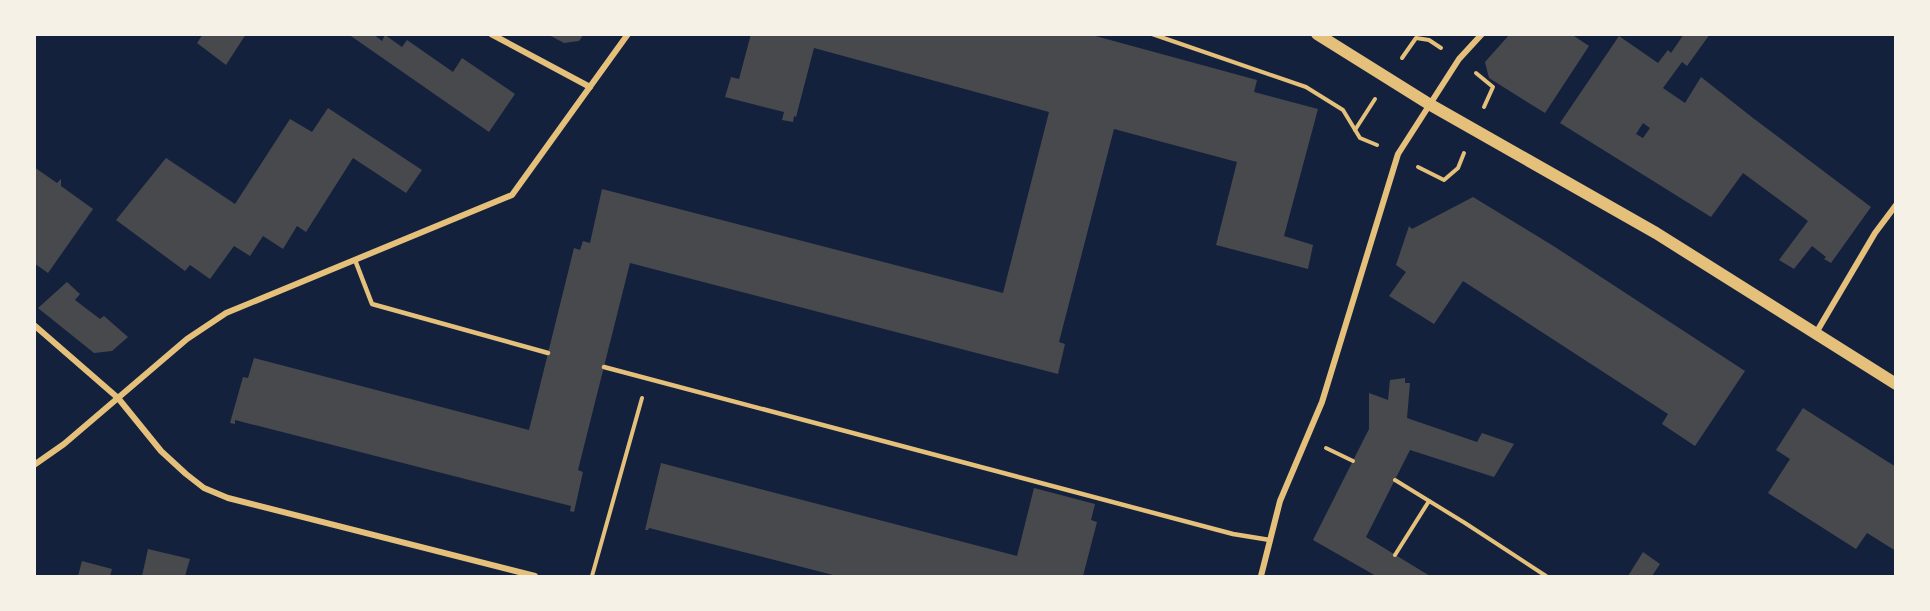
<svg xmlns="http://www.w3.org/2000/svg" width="1930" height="611" font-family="Arial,sans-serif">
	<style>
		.building { fill: #48494c; fill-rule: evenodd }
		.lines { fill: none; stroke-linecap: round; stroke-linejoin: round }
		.path { stroke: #e5c07b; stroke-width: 4 }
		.service { stroke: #e5c07b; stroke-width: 4.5 }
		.minor { stroke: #e5c07b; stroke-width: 6 }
		.secondary { stroke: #e5c07b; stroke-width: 12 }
	</style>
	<rect width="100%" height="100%" fill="#14213d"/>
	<!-- building -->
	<g class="building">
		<polygon points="203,34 246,34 226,65 197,43"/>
		<polygon points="348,34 373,34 382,41 385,35 402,47 407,40 453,72 462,58 515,94 489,132"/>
		<polygon points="547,34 584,34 579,41 564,43"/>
		<polygon points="751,34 1088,34 1257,80 1254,92 1318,109 1284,236 1313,245 1308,269 1216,245 1237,162 1114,129 1059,342 1065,344 1058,374 630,263 578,470 583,472 574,512 570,511 571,506 235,420 235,424 230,423 243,377 248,378 254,358 529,430 574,248 580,250 583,241 590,243 602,189 1003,293 1049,112 814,48 796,117 794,116 793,122 782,120 784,112 725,97 731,77 739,79"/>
		<polygon points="1510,34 1571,34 1589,46 1545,113 1489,78 1485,62"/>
		<path d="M 1684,34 L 1710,34 L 1687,66 L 1682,62 L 1663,88 L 1685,103 L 1701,77 L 1753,118 L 1871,207 L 1831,263 L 1824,259 L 1826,257 L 1812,246 L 1794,269 L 1779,260 L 1808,221 L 1743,173 L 1711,217 L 1560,123 L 1619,36 L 1658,63 L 1668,50 L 1671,53 ZM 1643,123 L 1650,128 L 1643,138 L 1636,134 Z"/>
		<polygon points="328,108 422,170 406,193 353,158 306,232 297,226 283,249 263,236 250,256 234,246 210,279 190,265 185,271 116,220 166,158 235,204 290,119 312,132"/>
		<polygon points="34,167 57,183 61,179 61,186 93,209 48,273 34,263"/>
		<polygon points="1473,197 1555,247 1745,371 1695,446 1662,424 1668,414 1463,281 1434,324 1389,296 1406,272 1396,265 1409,226 1412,229"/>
		<polygon points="67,282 80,294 75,300 100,319 104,316 128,337 112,351 94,353 38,308"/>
		<polygon points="1405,378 1405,383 1410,383 1407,418 1477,442 1482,433 1514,444 1494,477 1410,450 1366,537 1430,576 1376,576 1313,540 1369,429 1369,393 1388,400 1390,380"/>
		<polygon points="1803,408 1896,467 1896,551 1867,533 1856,549 1768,493 1790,459 1776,450"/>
		<polygon points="661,463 1017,556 1034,488 1095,504 1091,520 1097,522 1083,576 837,576 649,528 648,530 645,530"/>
		<polygon points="148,549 190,559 185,576 142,576"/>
		<polygon points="1643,552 1660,564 1652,576 1628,576"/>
		<polygon points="82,561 112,569 110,576 78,576"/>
	</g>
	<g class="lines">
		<!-- path -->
		<g class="path">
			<polyline points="1152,34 1306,87 1343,110 1360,138 1377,145"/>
			<polyline points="1402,58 1416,38 1429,40 1441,48"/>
			<polyline points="1476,73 1493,87 1484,107"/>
			<polyline points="1355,130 1375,99"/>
			<polyline points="1418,167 1444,180 1458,168 1464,153"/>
			<polyline points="1326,448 1353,461"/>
			<polyline points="1395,480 1465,523 1546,576"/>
			<polyline points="1395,555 1429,501"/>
			<polyline points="592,576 642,398"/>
		</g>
		<!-- service -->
		<g class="service">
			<polyline points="355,260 372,304 548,353"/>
			<polyline points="604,367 1233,534 1270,540"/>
		</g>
		<!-- minor -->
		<g class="minor">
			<polyline points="491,34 590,87"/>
			<polyline points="34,325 118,398 161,451 186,474 204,488 228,498 535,576"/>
			<polyline points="1816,333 1875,233 1896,205"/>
			<polyline points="34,465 64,444 187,339 226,313 512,195 628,34"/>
			<polyline points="1261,576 1280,501 1322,402 1398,154 1459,59 1482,34"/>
		</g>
		<!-- secondary -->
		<polyline class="secondary" points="1317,34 1429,104 1656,233 1896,384"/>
	</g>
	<!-- border -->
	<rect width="1930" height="611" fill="none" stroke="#f6f1e7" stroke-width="72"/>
</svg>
